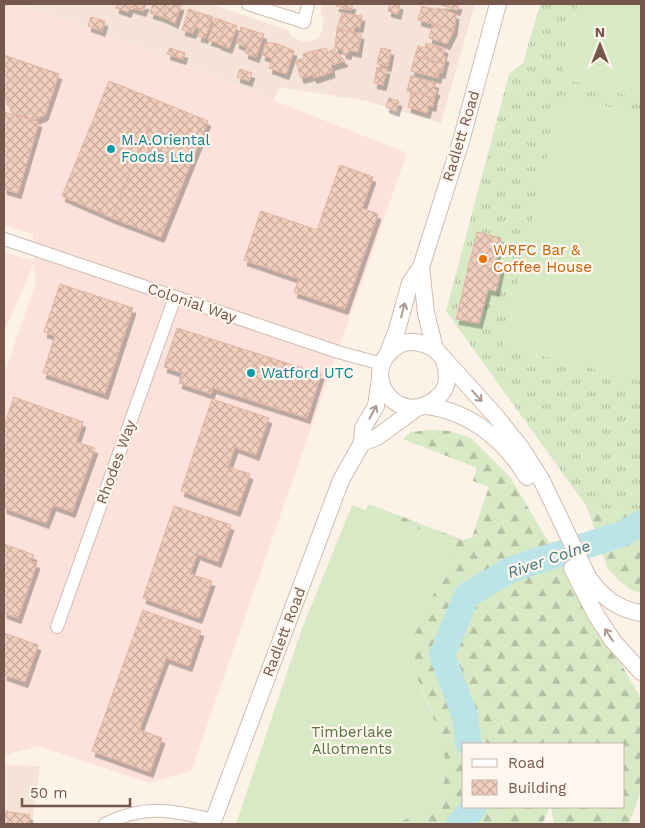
<svg xmlns="http://www.w3.org/2000/svg" width="645" height="828" font-family="'Work Sans',sans-serif">
	<style>
		.residential { fill: #f4e3d6 }
		.commercial { fill: #fce2db }
		.grass { fill: url(#grass-tufts) }
		.forest { fill: url(#forest-firs) }
		.garden { fill: #d8eac5 }
		.lines { fill: none; stroke-linecap: round; stroke-linejoin: round }
		.river { stroke: #bce4e6; stroke-width: 26 }
		.building { fill: url(#building-cross-hatch); stroke: #e4b3a0; filter: url(#shadow) }
		.minor-casing { stroke: #d0bbaf; stroke-width: 14 }
		.tertiary-casing { stroke: #d0bbaf; stroke-width: 18 }
		.minor { stroke: #fff; stroke-width: 12 }
		.tertiary { stroke: #fff; stroke-width: 16 }
		.oneway { stroke: #ad9a93 }
		.culture-dot { fill: #0f9aa8; stroke: #fff6ee; stroke-width: 2 }
		.food-dot { fill: #e8710a; stroke: #fff6ee; stroke-width: 2 }
		.labels { text-anchor: middle; dominant-baseline: central; stroke-width: 4.5; stroke-linejoin: round; paint-order: stroke }
		.street-label { font-size: 15px; fill: #76574b; stroke: #fff6ee }
		.culture-label { font-size: 15px; fill: #0d838f; stroke: #fff6ee; text-anchor: start }
		.food-label { font-size: 15px; fill: #c56008; stroke: #fff6ee; text-anchor: start }
		.park-label { font-size: 15px; fill: #557641; stroke: #fff6ee }
		.water-label { font-size: 16px; font-style: italic; fill: #3f767b; stroke: #fff6ee }
	</style>
	<defs>
		<pattern id="grass-tufts" width="24" height="20" patternUnits="userSpaceOnUse" patternTransform="scale(1.25)"><rect width="24" height="20" fill="#d8eac5"/><path d="M3 7l-1-3M5 7V3M7 7l1-3M15 17l-1-3M17 17v-4M19 17l1-3" fill="none" stroke="#b4c0a2"/></pattern>
		<pattern id="forest-firs" width="22" height="20" patternUnits="userSpaceOnUse" patternTransform="scale(1.25)"><rect width="22" height="20" fill="#d8eac5"/><path d="M5 1l3.5 6h-7zM16 11l3.5 6h-7z" fill="#b4c0a2"/></pattern>
		<pattern id="building-cross-hatch" width="8" height="8" patternUnits="userSpaceOnUse" patternTransform="scale(1.25)"><rect width="8" height="8" fill="#f1cfbf"/><path d="M0 0l8 8M0 8l8-8" fill="none" stroke="#c8ab9d"/></pattern>
		<filter id="shadow"><feDropShadow dx="3" dy="5.5" stdDeviation="0" flood-color="#0004"/></filter>
	</defs>
	<rect width="100%" height="100%" fill="#fcf2e7"/>
	<!-- residential -->
	<g class="residential">
		<polygon points="16,4 210,4 288,30 292,37 303,42 311,41 318,38 322,31 324,21 321,14 321,4 475,4 441,123 367,101 280,87 273,100 109,35"/>
		<polygon points="4,765 40,766 32,824 4,824"/>
	</g>
	<!-- commercial -->
	<polygon class="commercial" points="4,4 16,4 109,35 407,153 191,771 149,783 38,746 4,755 4,374 35,285 34,263 4,332 4,252 34,261 33,234 4,225"/>
	<!-- grass -->
	<polygon class="grass" points="540,4 641,4 641,507 630,513 587,507 446,311 509,74 523,63"/>
	<!-- forest -->
	<g class="forest">
		<polygon points="430,430 451,431 472,439 510,477 641,698 641,791 629,824 554,824 551,807 624,807 624,744 464,744 464,807 550,807 542,824 396,824 434,805 433,715 415,673 413,637 456,543 366,510 369,504 463,540 472,537 489,487 473,481 477,468 403,439 411,432"/>
		<polygon points="587,507 629,513 641,507 641,593 633,591 618,580 607,567"/>
	</g>
	<!-- garden -->
	<g class="garden">
		<polygon points="578,4 641,4 641,99 560,78"/>
		<polygon points="561,95 641,115 641,381 502,346"/>
		<polygon points="352,505 456,543 443,575 413,637 415,673 443,742 446,768 444,783 434,805 396,824 236,824 301,631"/>
	</g>
	<g class="lines">
		<!-- river -->
		<g class="river">
			<polyline points="469,744 465,716 442,655 467,595 512,569 622,534 641,523"/>
			<polyline points="459,824 474,807"/>
		</g>
	</g>
	<!-- building -->
	<g class="building">
		<polygon points="117,4 131,4 128,12 116,8"/>
		<polygon points="131,4 146,4 143,11 130,7"/>
		<polygon points="153,4 167,4 163,17 150,13"/>
		<polygon points="167,4 181,5 175,23 163,17"/>
		<polygon points="336,4 353,4 351,10 336,6"/>
		<polygon points="390,4 400,4 398,14 388,11"/>
		<polygon points="438,4 459,4 457,10"/>
		<polygon points="422,6 437,10 437,8 456,14 454,30 418,20"/>
		<polygon points="189,9 200,13 193,33 182,30"/>
		<polygon points="200,13 213,17 205,38 198,36 200,29 195,27"/>
		<polygon points="342,13 362,16 360,27 355,26 354,32 337,29"/>
		<polygon points="91,17 105,21 102,31 88,26"/>
		<polygon points="215,18 227,22 219,43 208,40"/>
		<polygon points="227,22 237,26 229,48 218,44"/>
		<polygon points="433,24 454,30 447,44 429,38"/>
		<polygon points="241,27 253,31 247,47 236,43"/>
		<polygon points="337,29 361,34 358,52 349,50 348,54 343,53 343,49 335,48"/>
		<polygon points="253,31 264,34 256,57 245,53"/>
		<polygon points="266,42 278,44 274,59 262,55"/>
		<polygon points="426,43 445,48 443,56 446,57 444,64 415,56 418,46 425,48"/>
		<polygon points="278,44 294,51 286,74 269,68"/>
		<polygon points="170,48 185,53 183,59 167,54"/>
		<polygon points="326,48 328,52 334,49 345,61 331,65 332,72 320,76 313,51"/>
		<polygon points="381,48 391,50 388,66 377,64"/>
		<polygon points="313,51 320,76 314,78 313,75 301,78 296,61 304,58 303,54"/>
		<polygon points="4,55 59,74 45,115 33,120 11,112 7,100 4,99"/>
		<polygon points="415,56 444,64 442,73 439,72 438,78 411,71"/>
		<polygon points="377,67 387,69 383,85 374,83"/>
		<polygon points="240,69 252,73 249,81 237,77"/>
		<polygon points="411,76 436,83 434,89 437,90 434,98 407,91"/>
		<polygon points="109,81 159,101 112,218 62,196"/>
		<polygon points="412,92 434,98 433,106 429,105 427,113 408,107"/>
		<polygon points="389,98 399,101 396,111 386,107"/>
		<polygon points="159,101 208,121 161,237 112,218"/>
		<polygon points="4,112 39,122 18,193 4,189"/>
		<polygon points="340,165 373,177 362,208 378,214 345,309 294,292 299,279 244,260 261,211 317,230"/>
		<polygon points="477,232 501,238 495,262 502,264 496,291 488,289 479,323 456,319"/>
		<polygon points="60,284 133,308 105,394 43,373 55,336 44,332"/>
		<polygon points="177,328 321,374 307,418 213,388 211,394 179,383 182,373 164,367"/>
		<polygon points="14,397 83,422 76,442 95,448 72,512 53,505 46,523 4,508 4,426"/>
		<polygon points="212,399 269,418 256,455 235,447 228,467 250,474 237,511 181,491"/>
		<polygon points="174,506 231,525 218,562 197,554 190,574 212,581 199,618 143,598"/>
		<polygon points="4,544 34,555 31,561 37,563 18,618 4,613"/>
		<polygon points="143,610 201,631 189,666 166,658 139,730 162,738 150,772 92,751"/>
		<polygon points="4,633 38,645 25,682 4,675"/>
		<polygon points="4,811 30,815 29,824 4,824"/>
	</g>
	<g class="lines">
		<!-- minor casing -->
		<g class="minor-casing">
			<g id="minor">
				<polyline points="248,4 304,22 308,4"/>
				<polyline points="4,239 338,352 382,364"/>
				<polyline points="57,627 175,297"/>
				<path d="M 105,824 C 144,804 173,810 213,820"/>
			</g>
		</g>
		<!-- tertiary casing -->
		<g class="tertiary-casing">
			<g id="tertiary">
				<polyline points="421,267 426,313 435,349"/>
				<polyline points="388,353 397,330 410,283 421,267 461,141 498,4"/>
				<path d="M 444,361 C 448,373 449,387 439,396 C 402,432 355,376 396,347 C 408,338 422,342 435,349 L 494,414 L 522,449 L 542,481 L 588,577 C 602,597 617,609 641,613"/>
				<path d="M 426,406 C 469,411 505,440 527,477"/>
				<polyline points="362,443 377,437 417,408"/>
				<polyline points="572,568 596,615 613,641 641,672"/>
				<polyline points="212,824 341,480 362,443 363,428 376,406 380,379"/>
			</g>
		</g>
		<!-- minor -->
		<use href="#minor" class="minor"/>
		<!-- tertiary -->
		<use href="#tertiary" class="tertiary"/>
	</g>
	<!-- one-way arrows -->
	<defs><path id="oneway-shaft" d="M-6 0H5M1.5-3L5.5 0L1.5 3" fill="none" stroke-width="1.6" stroke-linecap="round" stroke-linejoin="round" transform="scale(1.25)"/></defs>
	<g class="oneway">
		<use href="#oneway-shaft" transform="translate(403 310) rotate(-75)"/>
		<use href="#oneway-shaft" transform="translate(477 396) rotate(48)"/>
		<use href="#oneway-shaft" transform="translate(373 412) rotate(-62)"/>
		<use href="#oneway-shaft" transform="translate(609 635) rotate(-124)"/>
	</g>
	<!-- markers -->
	<g class="culture-dot">
		<circle cx="111" cy="149" r="5"/>
		<circle cx="251" cy="373" r="5"/>
	</g>
	<circle class="food-dot" cx="483" cy="259" r="5"/>
	<g class="labels">
		<!-- street labels -->
		<g class="street-label">
			<text transform="translate(461 136) rotate(-73)">Radlett Road</text>
			<text transform="translate(192 303) rotate(19)">Colonial Way</text>
			<text transform="translate(116 462) rotate(-70)">Rhodes Way</text>
			<text transform="translate(284 632) rotate(-69)">Radlett Road</text>
		</g>
		<!-- culture labels -->
		<g class="culture-label">
			<text x="121" y="140">M.A.Oriental<tspan x="121" dy="17">Foods Ltd</tspan></text>
			<text x="261" y="373">Watford UTC</text>
		</g>
		<!-- food labels -->
		<g class="food-label">
			<text x="493" y="250">WRFC Bar &amp;<tspan x="493" dy="17">Coffee House</tspan></text>
		</g>
		<!-- park labels -->
		<g class="park-label">
			<text x="352" y="732">Timberlake<tspan x="352" dy="17">Allotments</tspan></text>
		</g>
		<!-- water labels -->
		<g class="water-label">
			<text transform="translate(549 559) rotate(-19)">River Colne</text>
		</g>
	</g>
	<!-- border -->
	<rect width="645" height="828" fill="none" stroke="#76574b" stroke-width="10"/>
	<!-- legend -->
	<rect x="462" y="743" width="162" height="65" fill="#fff6ee" stroke="#c8b6ad"/>
	<rect x="472" y="759" width="25" height="8" fill="#ffffff" stroke="#c8b6ad"/>
	<text x="508" y="768" font-size="15" fill="#76574b">Road</text>
	<rect x="472" y="780" width="25" height="15" fill="url(#building-cross-hatch)" stroke="#c8b6ad"/>
	<text x="508" y="793" font-size="15" fill="#76574b">Building</text>
	<!-- north arrow -->
	<g transform="translate(600 45)" stroke="#fff6ee" stroke-width="4" paint-order="stroke">
	<path d="M0-4L9 19L0 12L-9 19Z" fill="#76574b"/>
	<text y="-8" font-size="14" font-weight="bold" text-anchor="middle" fill="#76574b">N</text>
	</g>
	<!-- scale -->
	<path d="M22 798v8h108v-8" fill="none" stroke="#76574b" stroke-width="2.5"/>
	<text x="30" y="798" font-size="15" fill="#76574b" stroke="#fff6ee" stroke-width="4" paint-order="stroke">50 m</text>
</svg>
